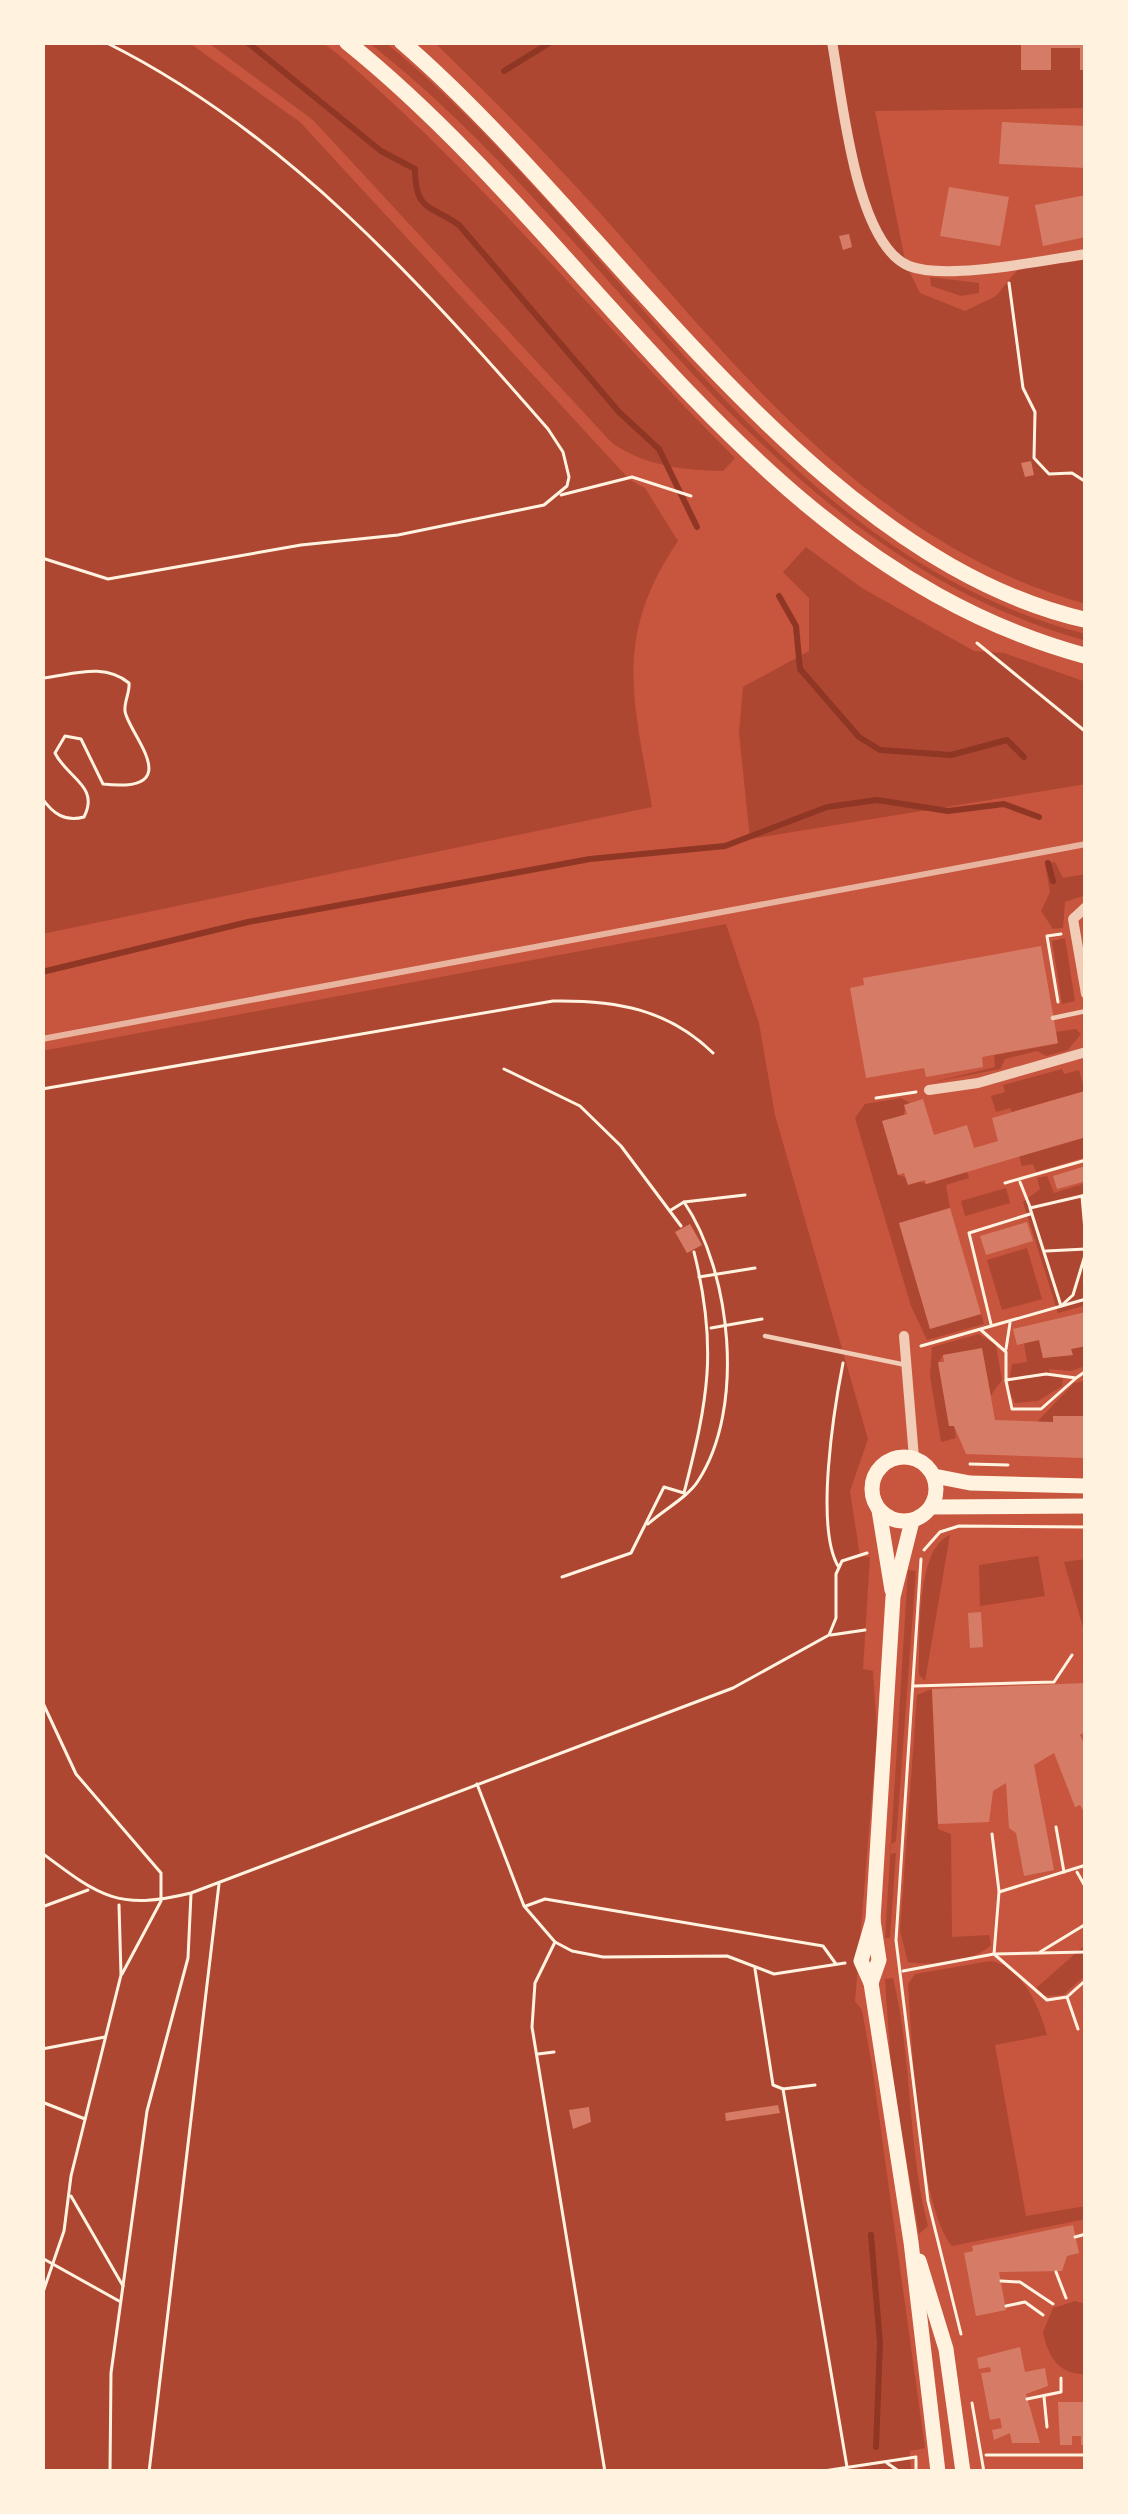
<svg xmlns="http://www.w3.org/2000/svg" width="1128" height="2514" font-family="Quicksand,sans-serif">
	<style>
		.green { fill: #ae4732 }
		.lines { fill: none; stroke-linecap: round; stroke-linejoin: round }
		.stream { stroke: #8f3625; stroke-width: 6 }
		.building { fill: #d67c66 }
		.path { stroke: #fff3e0; stroke-width: 3 }
		.service { stroke: #f1ccb7; stroke-width: 4.5 }
		.minor { stroke: #f1ccb7; stroke-width: 10 }
		.secondary { stroke: #fff3e0; stroke-width: 15 }
		.primary { stroke: #fff3e0; stroke-width: 16 }
		.rail { stroke: #e9b49f; stroke-width: 6 }
	</style>
	<rect width="100%" height="100%" fill="#c8553d"/>
	<!-- green -->
	<g class="green">
		<path d="M 42,42 L 188,42 L 300,122 L 630,480 L 645,488 L 678,541 C 612,638 634,701 652,807 L 42,934 Z"/>
		<path d="M 207,42 L 322,42 L 339,55 C 483,178 601,324 735,458 L 723,471 C 683,470 645,466 612,443 L 313,120 Z"/>
		<path d="M 368,42 L 385,42 C 620,234 772,553 1086,634 L 1086,641 C 759,548 619,238 368,42 Z"/>
		<path d="M 434,42 L 1086,42 L 1086,108 L 875,111 L 906,265 L 920,293 L 965,311 L 996,296 L 1018,269 L 1086,260 L 1086,604 C 886,549 754,389 623,239 C 563,170 499,105 434,42 Z"/>
		<polygon points="930,277 979,283 979,293 961,296 931,286"/>
		<polygon points="806,547 862,588 974,651 1004,653 1086,682 1086,784 750,839 739,733 743,687 809,651 809,598 783,572"/>
		<polygon points="1055,862 1063,878 1086,874 1086,895 1065,902 1063,928 1053,929 1041,911 1050,892 1045,864"/>
		<polygon points="726,924 759,1023 775,1115 868,1439 850,1491 860,1556 870,1557 863,1669 873,1671 877,1733 855,2001 862,2010 872,2066 925,2448 910,2451 911,2472 42,2472 42,1051"/>
		<polygon points="1065,938 1075,1001 1062,1004 1052,941"/>
		<polygon points="1076,1029 1081,1034 1068,1050 1046,1056 1037,1051 1005,1059 1000,1069 929,1083 995,1067 994,1055 1057,1044 1056,1032"/>
		<polygon points="1062,1069 1064,1074 1079,1070 1085,1091 1012,1112 1010,1108 996,1112 991,1096 1005,1092 1003,1085"/>
		<polygon points="901,1098 910,1103 905,1105 898,1175 927,1184 967,1172 969,1178 946,1185 950,1208 899,1223 930,1328 981,1314 984,1324 927,1340 911,1306 855,1118 865,1104"/>
		<polygon points="1086,1137 1086,1157 1036,1172 1033,1164 1022,1166 1019,1156"/>
		<polygon points="1047,1176 1054,1193 1086,1183 1086,1305 1058,1313 1023,1202 1040,1189 1037,1178"/>
		<polygon points="1006,1188 1010,1203 965,1216 961,1201"/>
		<polygon points="1027,1248 1042,1299 1002,1310 987,1260"/>
		<polygon points="979,1334 996,1345 1002,1380 991,1395 982,1349 943,1355 938,1363 949,1426 954,1426 956,1438 941,1442 930,1377 932,1347"/>
		<polygon points="1039,1340 1043,1358 1072,1355 1071,1349 1086,1346 1086,1366 1071,1371 1049,1369 1050,1376 1063,1376 1062,1386 1038,1401 1015,1403 1008,1390 1012,1364 1027,1362 1024,1343"/>
		<polygon points="1085,1381 1086,1421 1082,1416 1054,1416 1053,1422 1037,1422 1074,1383"/>
		<path d="M 950,1535 L 925,1681 L 919,1675 C 920,1640 915,1549 950,1535 Z"/>
		<polygon points="1038,1556 1045,1596 980,1606 979,1565"/>
		<polygon points="1086,1559 1086,1626 1083,1627 1064,1562"/>
		<polygon points="908,1570 916,1571 896,1841 890,1845 890,1854 896,1853 890,1938 885,1938"/>
		<path d="M 932,1689 L 938,1829 L 951,1834 L 952,1937 L 989,1935 L 991,1945 C 972,1963 934,1966 908,1962 L 900,1931 L 917,1695 Z"/>
		<polygon points="1086,1944 1086,1975 1063,1995 1043,1996 1035,1989"/>
		<path d="M 990,1961 C 1021,1964 1040,2008 1047,2035 L 995,2045 L 1026,2216 L 1086,2206 L 1086,2219 L 952,2246 C 918,2205 912,2043 908,1984 L 915,1974 Z"/>
		<path d="M 893,1978 C 913,2060 907,2145 928,2226 L 919,2234 L 891,2067 L 885,1979 Z"/>
		<path d="M 1075,2301 L 1086,2304 L 1086,2374 C 1059,2375 1048,2357 1043,2332 L 1053,2308 Z"/>
	</g>
	<g class="lines">
		<!-- stream -->
		<g class="stream">
			<path d="M 247,42 L 381,151 L 415,169 C 415,213 432,205 459,225 L 619,412 L 659,449 L 697,527"/>
			<polyline points="504,71 551,42"/>
			<polyline points="779,596 796,626 800,669 859,737 880,750 951,755 1007,740 1024,757"/>
			<polyline points="1048,863 1053,881"/>
			<polyline points="42,972 248,922 590,859 725,846 827,807 877,800 948,811 1004,804 1039,817"/>
			<polyline points="871,2235 880,2343 876,2447"/>
		</g>
	</g>
	<!-- building -->
	<g class="building">
		<polygon points="1021,42 1086,42 1086,70 1080,70 1080,48 1051,48 1051,70 1021,70"/>
		<polygon points="1002,122 1086,126 1086,168 999,164"/>
		<polygon points="949,187 1009,197 1000,246 940,236"/>
		<polygon points="1086,195 1086,237 1043,246 1035,205"/>
		<polygon points="849,234 852,247 843,250 839,236"/>
		<polygon points="1031,461 1034,475 1025,477 1021,463"/>
		<polygon points="1041,946 1058,1043 982,1057 983,1067 926,1077 924,1068 866,1078 850,988 864,985 863,978"/>
		<polygon points="1085,1091 1086,1137 926,1184 925,1180 908,1185 904,1173 898,1175 882,1121 907,1114 904,1105 923,1099 934,1135 967,1125 974,1148 998,1141 992,1118"/>
		<polygon points="1086,1166 1086,1181 1057,1189 1053,1176"/>
		<polygon points="950,1208 981,1314 930,1329 899,1223"/>
		<polygon points="1027,1222 1033,1241 986,1255 980,1236"/>
		<polygon points="690,1224 702,1245 687,1253 675,1232"/>
		<polygon points="1086,1312 1086,1346 1071,1349 1073,1355 1043,1358 1039,1340 1017,1345 1013,1329"/>
		<polygon points="982,1348 995,1420 1053,1422 1053,1416 1083,1416 1083,1458 966,1454 954,1426 949,1426 938,1362 944,1362 943,1355"/>
		<polygon points="981,1612 983,1647 970,1648 968,1613"/>
		<polygon points="1086,1683 1086,1731 1080,1735 1086,1748 1086,1815 1080,1805 1075,1807 1054,1753 1034,1765 1054,1870 1024,1876 1016,1833 1009,1828 1006,1783 993,1791 989,1822 938,1824 932,1689"/>
		<polygon points="778,2105 780,2113 726,2121 725,2113"/>
		<polygon points="589,2107 591,2122 573,2129 569,2110"/>
		<polygon points="1073,2225 1079,2253 1067,2256 1062,2271 999,2272 1006,2310 976,2316 964,2253 973,2251 972,2246"/>
		<polygon points="1020,2347 1025,2372 1045,2368 1048,2386 1026,2394 1040,2443 1012,2443 1010,2433 994,2440 992,2430 1002,2428 1000,2418 990,2420 981,2373 991,2372 990,2367 979,2369 977,2358"/>
		<polygon points="1058,2402 1086,2402 1086,2445 1081,2445 1081,2436 1072,2436 1072,2445 1060,2445"/>
	</g>
	<g class="lines">
		<!-- path -->
		<g class="path">
			<polyline points="1009,283 1023,388 1035,412 1034,458 1049,474 1072,473 1086,482"/>
			<polyline points="561,495 632,477 691,496"/>
			<path d="M 42,558 L 108,579 L 301,545 L 398,535 L 544,505 L 567,486 L 569,477 L 563,452 L 548,429 C 419,281 283,130 105,42"/>
			<polyline points="977,643 1086,732"/>
			<path d="M 42,678 C 72,675 103,662 129,683 C 130,693 124,701 125,711 C 127,732 190,794 103,784 L 81,739 L 65,736 L 55,753 C 67,778 100,786 84,817 C 65,822 53,814 42,798"/>
			<polyline points="1058,1002 1047,936 1061,934"/>
			<polyline points="504,1069 580,1106 621,1146 681,1226"/>
			<path d="M 42,1089 L 553,1001 C 616,1000 668,1009 713,1053"/>
			<polyline points="876,1098 916,1092"/>
			<polyline points="1020,1182 1030,1207"/>
			<polyline points="1005,1183 1086,1160"/>
			<polyline points="1086,1195 1030,1208 1061,1306 1073,1295 1086,1252"/>
			<polyline points="1082,1196 1086,1242"/>
			<polyline points="671,1210 684,1202 745,1195"/>
			<polyline points="1046,1251 1086,1249"/>
			<polyline points="699,1277 755,1268"/>
			<polyline points="991,1324 969,1233 1030,1214"/>
			<polyline points="711,1328 762,1319"/>
			<polyline points="981,1330 1006,1352 1006,1380 1046,1374 1076,1378 1086,1371"/>
			<polyline points="921,1346 1086,1299"/>
			<polyline points="1006,1349 1010,1323"/>
			<polyline points="1006,1381 1012,1409 1041,1409 1075,1379"/>
			<polyline points="970,1464 1008,1465"/>
			<path d="M 648,1524 C 662,1511 688,1497 698,1481 C 746,1408 731,1271 684,1202"/>
			<polyline points="924,1550 940,1532 959,1526 1086,1527"/>
			<polyline points="921,1559 896,1940 928,2201 961,2334"/>
			<path d="M 838,1566 C 815,1526 834,1409 843,1363"/>
			<path d="M 562,1577 L 631,1553 L 664,1487 L 684,1493 C 708,1400 718,1348 694,1252"/>
			<polyline points="831,1635 865,1630"/>
			<polyline points="914,1686 1054,1682 1072,1655"/>
			<polyline points="42,1701 76,1774 161,1873 161,1901 122,1974"/>
			<polyline points="477,1784 524,1906 555,1942 572,1951 603,1957 727,1956 774,1974 845,1963"/>
			<polyline points="1056,1827 1064,1872"/>
			<polyline points="992,1834 999,1891"/>
			<path d="M 42,1853 C 99,1896 118,1911 191,1893 L 733,1688 L 829,1635 L 836,1618 L 836,1574 L 842,1561 L 867,1553"/>
			<polyline points="1086,1865 999,1892 994,1954 1086,1952"/>
			<polyline points="1077,1872 1086,1888"/>
			<polyline points="526,1906 545,1899 823,1946 836,1964"/>
			<polyline points="42,1907 88,1890"/>
			<polyline points="555,1942 535,1983 532,2027 605,2472"/>
			<polyline points="1040,1952 1086,1924"/>
			<polyline points="755,1969 773,2085 783,2089 815,2085"/>
			<polyline points="903,1971 994,1954 1047,2000 1067,1997 1086,1980"/>
			<polyline points="1067,1997 1078,2029"/>
			<polyline points="42,2049 105,2037"/>
			<polyline points="538,2054 554,2052"/>
			<polyline points="783,2089 847,2467"/>
			<polyline points="42,2102 85,2119"/>
			<polyline points="71,2196 123,2286"/>
			<polyline points="1075,2237 1086,2234"/>
			<polyline points="42,2258 119,2301"/>
			<polyline points="1056,2272 1066,2298"/>
			<polyline points="1001,2281 1020,2282 1053,2304"/>
			<polyline points="42,2295 64,2231 71,2176 121,1975 119,1905"/>
			<polyline points="1006,2306 1025,2302 1043,2315"/>
			<polyline points="1044,2397 1047,2427"/>
			<polyline points="1027,2399 1061,2392 1061,2378"/>
			<polyline points="972,2403 984,2472"/>
			<polyline points="986,2455 1086,2455"/>
			<polyline points="916,2459 916,2472"/>
			<polyline points="887,2463 900,2472"/>
			<polyline points="110,2472 111,2373 147,2111 188,1958 191,1894"/>
			<polyline points="149,2472 219,1884"/>
			<polyline points="817,2472 916,2457"/>
		</g>
		<!-- service -->
		<g class="service">
			<polyline points="1053,1018 1086,1011"/>
			<polyline points="765,1336 906,1365"/>
		</g>
		<!-- minor -->
		<g class="minor">
			<path d="M 832,42 C 842,95 855,244 909,266 C 947,281 1044,260 1086,254"/>
			<polyline points="1086,907 1073,919 1086,994"/>
			<polyline points="929,1090 978,1083 1086,1052"/>
			<polyline points="904,1336 914,1458"/>
		</g>
		<!-- secondary -->
		<g class="secondary">
			<circle cx="904" cy="1489" r="32"/>
			<polyline points="934,1476 970,1483 1086,1486"/>
			<polyline points="931,1507 1086,1506"/>
			<polyline points="879,1510 892,1590"/>
			<polyline points="873,1920 861,1961 871,1983 911,2242 938,2472"/>
			<polyline points="871,1983 879,1960 873,1920 893,1597 912,1521"/>
			<polyline points="919,2261 946,2349 963,2472"/>
		</g>
		<!-- primary -->
		<g class="primary">
			<path d="M 347,42 C 597,243 757,567 1086,656"/>
			<path d="M 402,42 C 609,220 810,557 1086,620"/>
		</g>
		<!-- rail -->
		<polyline class="rail" points="42,1039 1086,844"/>
	</g>
	<!-- border -->
	<rect width="1128" height="2514" fill="none" stroke="#fff3e0" stroke-width="90"/>
</svg>
